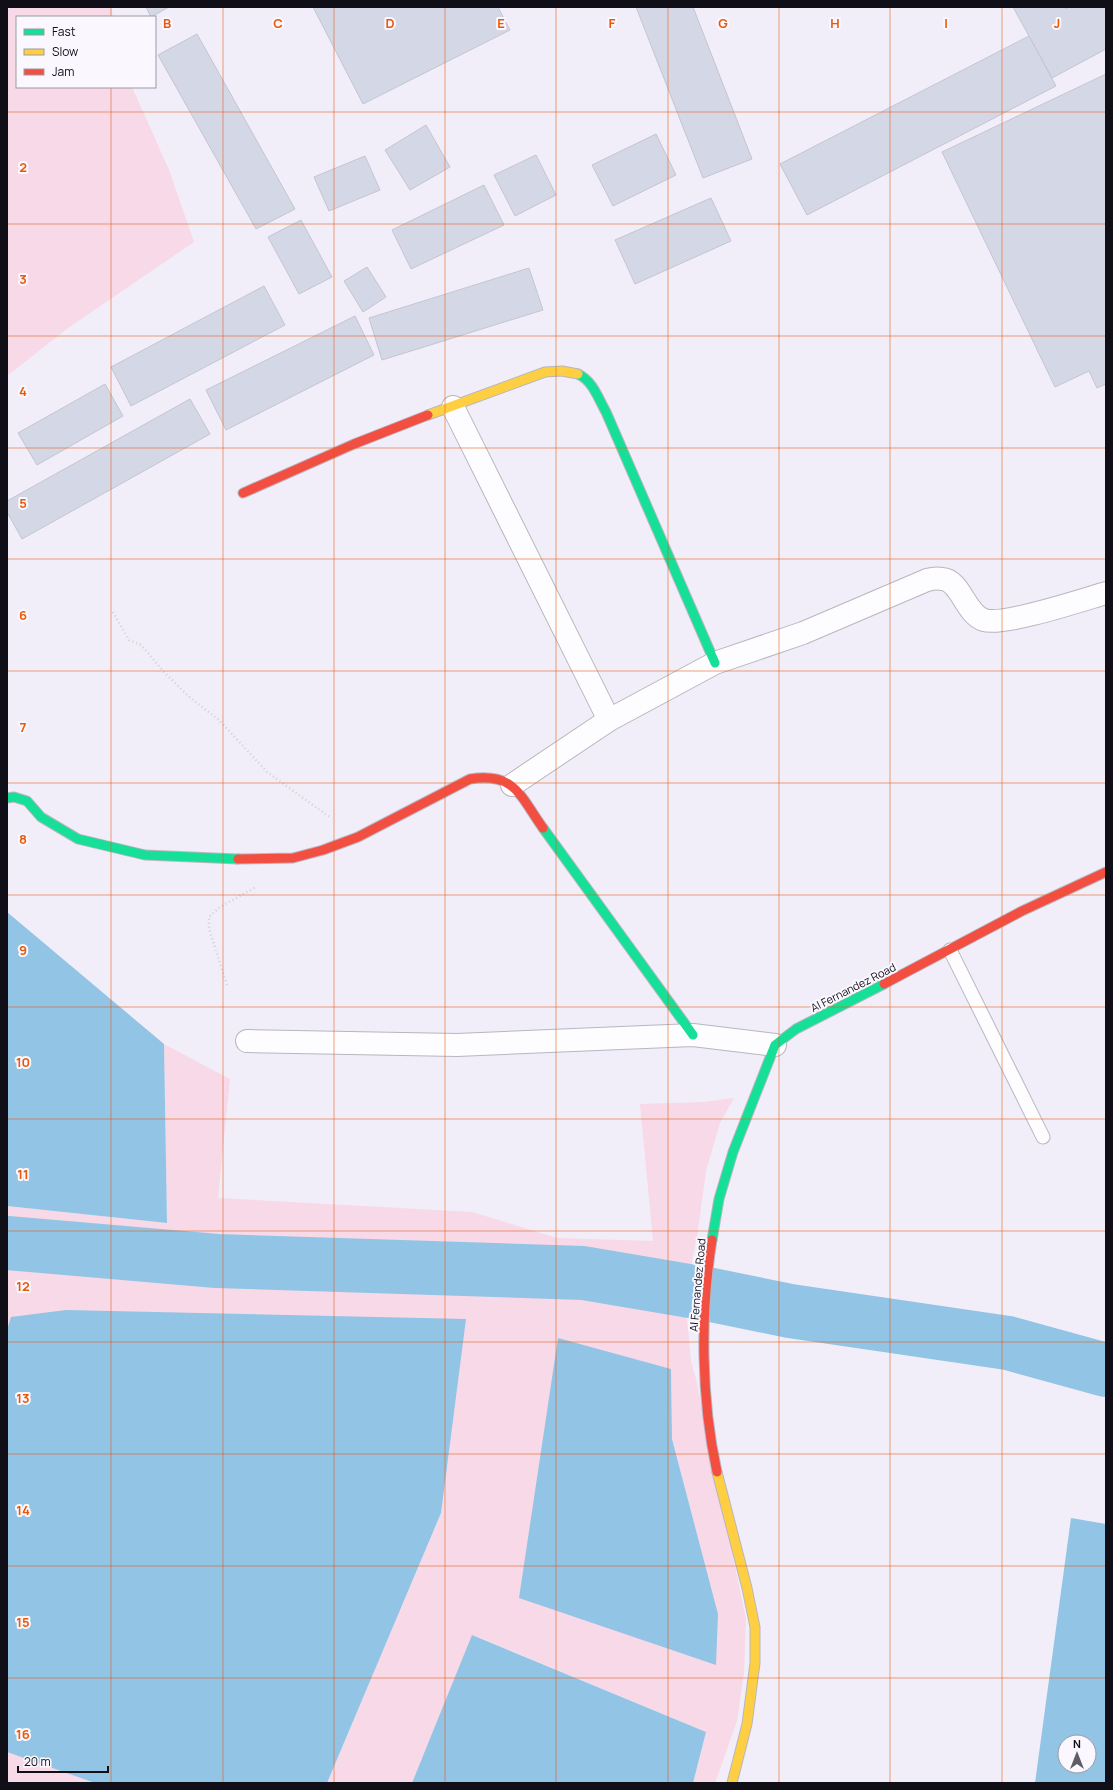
<svg xmlns="http://www.w3.org/2000/svg" width="1113" height="1790" font-family="Manrope,sans-serif">
	<style>
		.green { fill: #f7d9e7; fill-rule: evenodd }
		.water { fill: #92c4e5; fill-rule: evenodd }
		.lines { fill: none; stroke-linecap: round; stroke-linejoin: round }
		.river { stroke: #92c4e5; stroke-width: 54 }
		.building { fill: #d4d7e6; stroke: #c4c5cf }
		.lane-casing { stroke: #b8b6bf; stroke-width: 15 }
		.street-casing { stroke: #b8b6bf; stroke-width: 24 }
		.fast-casing { stroke: #b8b6bf; stroke-width: 11 }
		.slow-casing { stroke: #b8b6bf; stroke-width: 11 }
		.jam-casing { stroke: #b8b6bf; stroke-width: 11 }
		.path { stroke: #d2d0d4; stroke-width: 2.5; stroke-dasharray: 1 3; stroke-linecap: butt }
		.lane { stroke: #fdfcfe; stroke-width: 13 }
		.street { stroke: #fdfcfe; stroke-width: 22 }
		.fast { stroke: #16e098; stroke-width: 9 }
		.slow { stroke: #ffcf43; stroke-width: 9 }
		.jam { stroke: #f24e42; stroke-width: 9 }
		.grid { fill: none; stroke: #e8590c; stroke-width: 1; stroke-opacity: 0.55 }
		.labels { text-anchor: middle; dominant-baseline: central; stroke-width: 4; stroke-linejoin: round; paint-order: stroke }
		.street-label { font-size: 11px; fill: #100e16; stroke: #faf8fe }
		.grid-label { font-size: 13px; text-anchor: middle; font-weight: bold; fill: #e8590c; stroke: #faf8fe; stroke-width: 4; stroke-linejoin: round; paint-order: stroke }
	</style>
	<rect width="100%" height="100%" fill="#f1eef9"/>
	<!-- green -->
	<g class="green">
		<polygon points="11,7 111,7 113,17 17,17 17,87 132,87 169,170 194,242 68,328 7,376 7,10"/>
		<path d="M 164,1044 L 230,1079 L 218,1198 L 472,1212 L 557,1238 L 653,1241 L 640,1104 L 704,1102 L 734,1098 L 720,1123 L 706,1171 L 698,1230 L 685,1298 L 691,1361 L 696,1379 L 746,1619 L 744,1673 L 737,1721 L 715,1783 L 693,1783 L 706,1732 L 473,1635 L 412,1783 L 327,1783 L 441,1513 L 7,1330 L 7,1206 L 167,1223 ZM 558,1339 L 671,1369 L 672,1439 L 718,1614 Z"/>
		<polygon points="7,1752 95,1783 7,1783"/>
	</g>
	<!-- water -->
	<g class="water">
		<polygon points="7,912 164,1044 167,1223 7,1206"/>
		<polygon points="66,1310 466,1319 441,1513 327,1783 95,1783 7,1752 7,1330 11,1317"/>
		<polygon points="558,1338 671,1369 672,1439 718,1614 716,1665 519,1598"/>
		<path d="M 1071,1518 L 1106,1524 L 1106,1783 L 1035,1783 ZM 1065,1742 L 1089,1742 L 1089,1766 L 1065,1766 Z"/>
		<polygon points="472,1635 706,1732 693,1783 412,1783"/>
	</g>
	<g class="lines">
		<!-- river -->
		<polyline class="river" points="7,1243 217,1261 583,1273 707,1294 790,1311 1008,1343 1106,1370"/>
	</g>
	<!-- building -->
	<g class="building">
		<polygon points="146,7 169,7 151,17"/>
		<polygon points="313,7 498,7 510,30 363,104"/>
		<polygon points="636,7 693,7 752,159 703,178"/>
		<polygon points="1013,7 1065,7 1066,9 1069,7 1106,7 1106,49 1052,78"/>
		<polygon points="197,34 295,209 256,229 158,55"/>
		<polygon points="1029,36 1056,86 807,215 780,164"/>
		<polygon points="1106,74 1106,384 1097,388 1089,371 1055,387 942,152"/>
		<polygon points="426,125 450,167 410,190 385,150"/>
		<polygon points="656,134 676,175 613,206 592,165"/>
		<polygon points="536,155 556,195 515,216 494,175"/>
		<polygon points="365,156 380,190 329,211 314,177"/>
		<polygon points="484,185 504,225 411,269 392,230"/>
		<polygon points="711,198 731,241 635,284 615,240"/>
		<polygon points="301,220 332,277 299,294 268,237"/>
		<polygon points="367,267 386,297 363,312 344,281"/>
		<polygon points="529,268 543,310 382,360 369,318"/>
		<polygon points="264,286 285,325 131,406 111,367"/>
		<polygon points="355,316 374,355 226,430 206,390"/>
		<polygon points="105,384 123,416 37,465 18,433"/>
		<polygon points="190,399 210,434 22,539 7,512 7,501"/>
	</g>
	<g class="lines">
		<!-- lane casing -->
		<g class="lane-casing">
			<polyline id="lane" points="950,950 1043,1137"/>
		</g>
		<!-- street casing -->
		<g class="street-casing">
			<g id="street">
				<polyline points="453,407 609,720"/>
				<path d="M 512,785 L 609,720 L 715,663 L 803,633 L 927,580 C 931,579 937,578 942,579 C 961,580 965,614 984,620 C 1004,626 1082,600 1106,593"/>
				<polyline points="247,1041 457,1045 693,1035 775,1045"/>
			</g>
		</g>
		<!-- fast casing -->
		<g class="fast-casing">
			<g id="fast">
				<path d="M 578,374 C 593,381 598,398 606,412 L 715,663"/>
				<polyline points="7,798 14,797 27,801 41,817 78,839 145,855 238,859"/>
				<polyline points="543,828 693,1035"/>
				<polyline points="712,1240 719,1199 733,1152 775,1045 796,1029 884,984"/>
			</g>
		</g>
		<!-- slow casing -->
		<g class="slow-casing">
			<g id="slow">
				<polyline points="428,415 545,372 562,371 578,374"/>
				<polyline points="717,1472 747,1588 755,1627 755,1663 747,1724 732,1783"/>
			</g>
		</g>
		<!-- jam casing -->
		<g class="jam-casing">
			<g id="jam">
				<polyline points="243,493 354,444 428,415"/>
				<path d="M 238,859 L 293,858 L 323,850 L 358,837 L 470,779 C 515,772 520,796 543,828"/>
				<polyline points="884,984 1022,911 1106,872"/>
				<path d="M 712,1240 C 700,1315 701,1399 717,1472"/>
			</g>
		</g>
		<!-- path -->
		<g class="path">
			<polyline points="113,612 129,640 141,645 164,672 188,696 219,720 267,772 331,818"/>
			<polyline points="227,985 209,929 209,917 220,907 256,887"/>
		</g>
		<!-- lane -->
		<use href="#lane" class="lane"/>
		<!-- street -->
		<use href="#street" class="street"/>
		<!-- fast -->
		<use href="#fast" class="fast"/>
		<!-- slow -->
		<use href="#slow" class="slow"/>
		<!-- jam -->
		<use href="#jam" class="jam"/>
	</g>
	<!-- grid -->
	<path class="grid" d="M 111,7 L 111,17M 223,7 L 223,1783M 334,7 L 334,1783M 445,7 L 445,1783M 556,7 L 556,1783M 668,7 L 668,1783M 779,7 L 779,1783M 890,7 L 890,1783M 1002,7 L 1002,1783M 111,87 L 111,1783M 7,112 L 1106,112M 7,224 L 1106,224M 7,336 L 1106,336M 7,448 L 1106,448M 7,559 L 1106,559M 7,671 L 1106,671M 7,783 L 1106,783M 7,895 L 1106,895M 7,1007 L 1106,1007M 7,1119 L 1106,1119M 7,1231 L 1106,1231M 7,1342 L 1106,1342M 7,1454 L 1106,1454M 7,1566 L 1106,1566M 7,1678 L 1106,1678"/>
	<g class="labels">
		<!-- street labels -->
		<g class="street-label">
			<text transform="translate(853 987) rotate(-27)">Al Fernandez Road</text>
			<text transform="translate(697 1285) rotate(-85)">Al Fernandez Road</text>
		</g>
	</g>
	<g class="grid-label">
		<text x="167" y="28">B</text>
		<text x="278" y="28">C</text>
		<text x="390" y="28">D</text>
		<text x="501" y="28">E</text>
		<text x="612" y="28">F</text>
		<text x="723" y="28">G</text>
		<text x="835" y="28">H</text>
		<text x="946" y="28">I</text>
		<text x="1057" y="28">J</text>
		<text x="23" y="172">2</text>
		<text x="23" y="284">3</text>
		<text x="23" y="396">4</text>
		<text x="23" y="508">5</text>
		<text x="23" y="620">6</text>
		<text x="23" y="732">7</text>
		<text x="23" y="844">8</text>
		<text x="23" y="955">9</text>
		<text x="23" y="1067">10</text>
		<text x="23" y="1179">11</text>
		<text x="23" y="1291">12</text>
		<text x="23" y="1403">13</text>
		<text x="23" y="1515">14</text>
		<text x="23" y="1627">15</text>
		<text x="23" y="1739">16</text>
	</g>
	<!-- border -->
	<rect width="1113" height="1790" fill="none" stroke="#100e16" stroke-width="16"/>
	<!-- legend -->
	<rect x="16" y="16" width="140" height="72" fill="#faf8fe" stroke="#9c9aa1"/>
	<rect x="24" y="29" width="20" height="6" fill="#16e098" stroke="#9c9aa1"/>
	<text x="52" y="36" font-size="12" fill="#100e16">Fast</text>
	<rect x="24" y="49" width="20" height="6" fill="#ffcf43" stroke="#9c9aa1"/>
	<text x="52" y="56" font-size="12" fill="#100e16">Slow</text>
	<rect x="24" y="69" width="20" height="6" fill="#f24e42" stroke="#9c9aa1"/>
	<text x="52" y="76" font-size="12" fill="#100e16">Jam</text>
	<!-- north arrow -->
	<g transform="translate(1077 1754)"><circle r="19" fill="#faf8fe" stroke="#9c9aa1"/>
	<path d="M0-3L7 15L0 10L-7 15Z" fill="#5f5c65"/>
	<text y="-6" font-size="11" font-weight="bold" text-anchor="middle" fill="#100e16">N</text>
	</g>
	<!-- scale -->
	<path d="M18 1766v6h90v-6" fill="none" stroke="#100e16" stroke-width="2"/>
	<text x="24" y="1766" font-size="12" fill="#100e16" stroke="#faf8fe" stroke-width="3" paint-order="stroke">20 m</text>
</svg>
